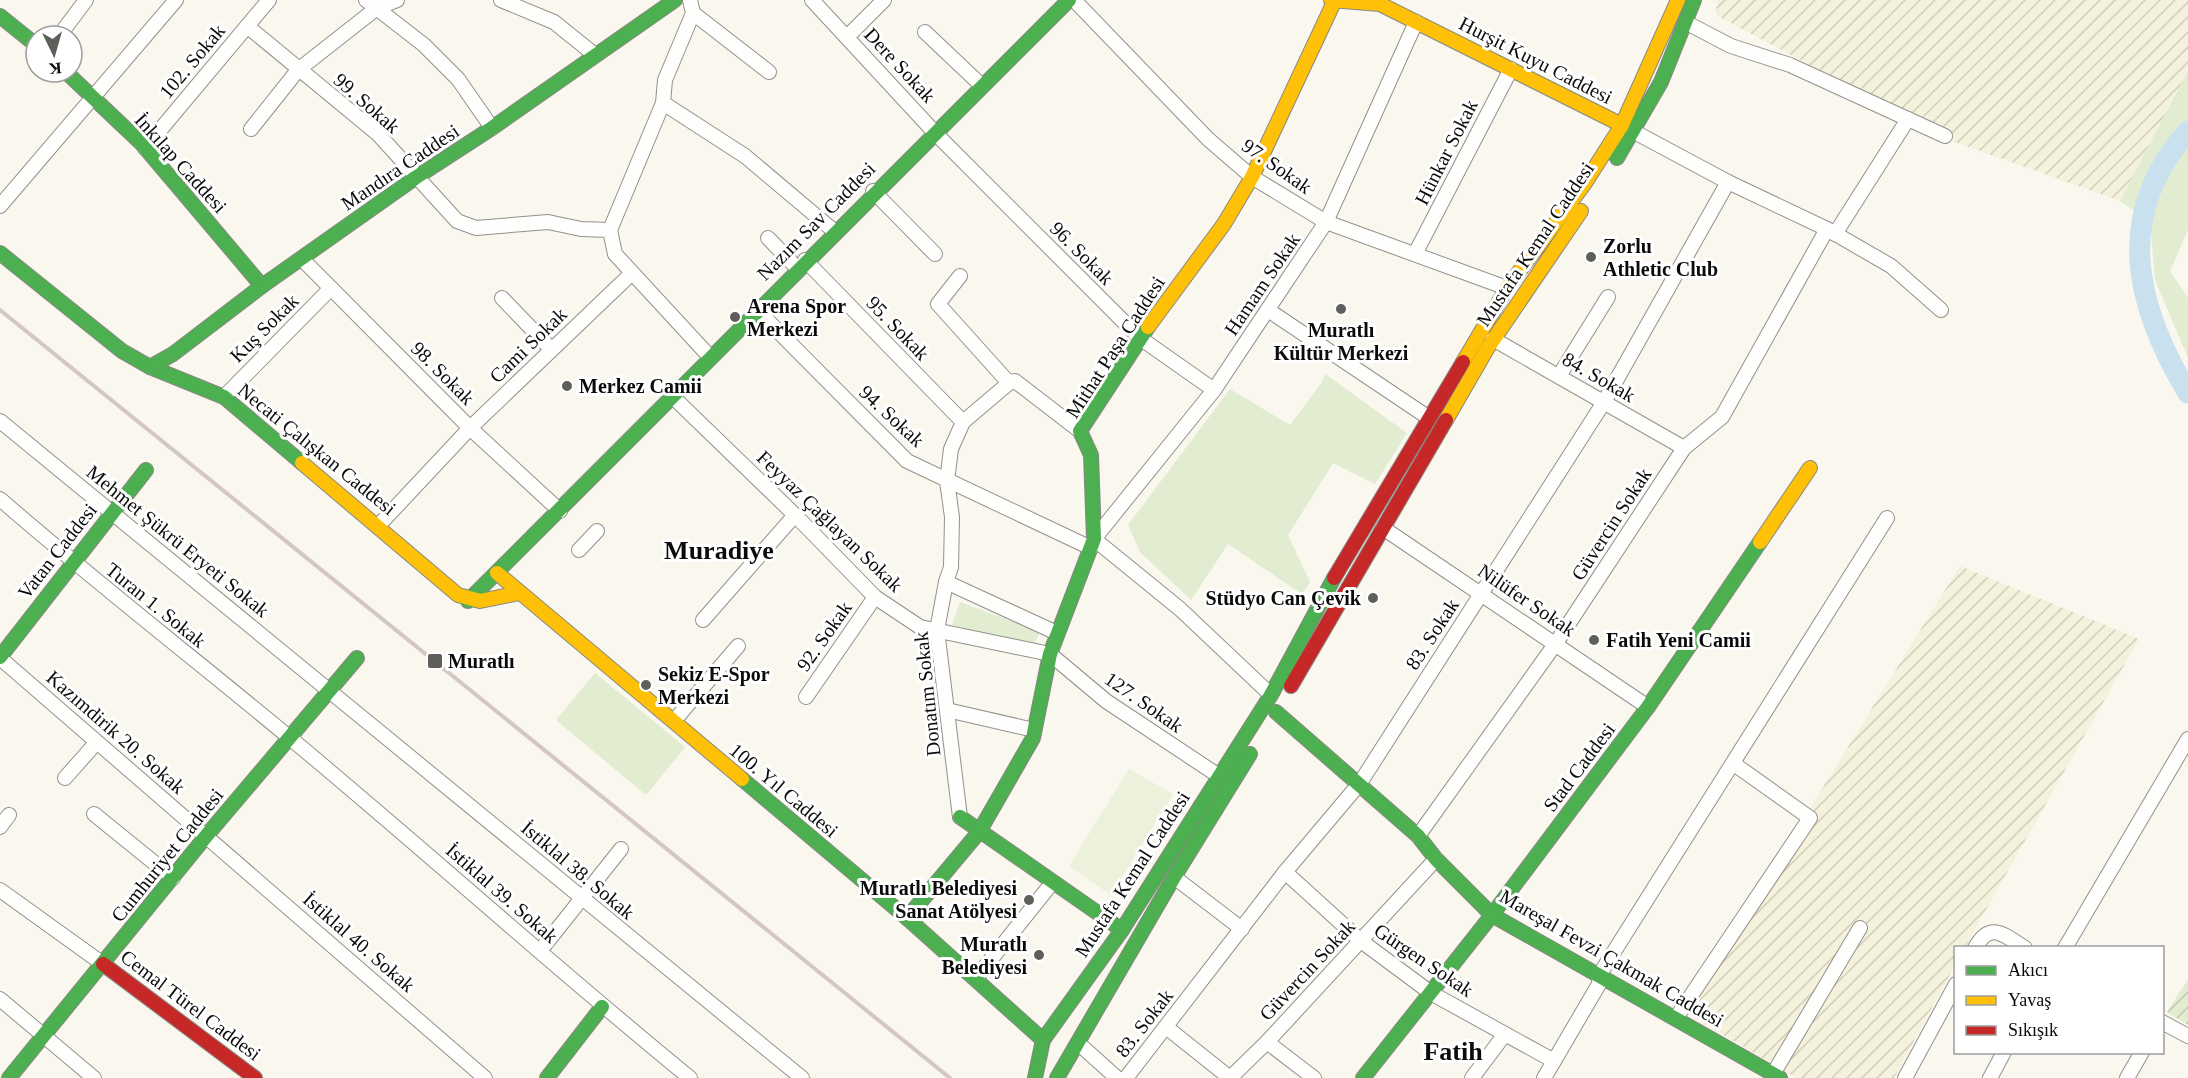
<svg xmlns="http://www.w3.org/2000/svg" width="2188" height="1078" font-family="Georgia,serif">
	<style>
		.farmland { fill: url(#farmland-furrows) }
		.grass { fill: #e1ecd0 }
		.garden { fill: url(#garden-furrows) }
		.pitch { fill: #ebf1da }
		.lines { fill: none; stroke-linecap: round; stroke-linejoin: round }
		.river { stroke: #c9e1ef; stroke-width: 21 }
		.street-casing { stroke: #92918d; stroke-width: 16 }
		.fast-casing { stroke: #898884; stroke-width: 16 }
		.slow-casing { stroke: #898884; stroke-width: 16 }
		.jam-casing { stroke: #898884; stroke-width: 16 }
		.street { stroke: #fefefc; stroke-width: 14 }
		.fast { stroke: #4caf50; stroke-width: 14 }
		.slow { stroke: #ffc107; stroke-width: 14 }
		.jam { stroke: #c62828; stroke-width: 14 }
		.rail { stroke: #d4c6c4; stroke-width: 4 }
		.poi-dot { fill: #5e5e5a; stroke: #fff; stroke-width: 2 }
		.labels { text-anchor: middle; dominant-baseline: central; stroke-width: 6; stroke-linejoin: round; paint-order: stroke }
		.street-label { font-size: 20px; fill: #0b0b0b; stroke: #fff }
		.poi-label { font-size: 20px; font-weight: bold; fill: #0b0b0b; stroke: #fff; text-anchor: start }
		.district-label { font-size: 26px; font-weight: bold; fill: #0b0b0b; stroke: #fff }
	</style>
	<defs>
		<pattern id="farmland-furrows" width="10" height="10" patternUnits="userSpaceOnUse" patternTransform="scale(1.5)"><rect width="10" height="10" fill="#f4f2dc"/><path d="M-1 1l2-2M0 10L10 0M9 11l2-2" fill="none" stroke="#d0cebb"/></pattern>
		<pattern id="garden-furrows" width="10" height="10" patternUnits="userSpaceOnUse" patternTransform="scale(1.5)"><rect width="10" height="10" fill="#e1ecd0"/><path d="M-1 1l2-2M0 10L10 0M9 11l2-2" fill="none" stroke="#c0c9b1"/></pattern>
	</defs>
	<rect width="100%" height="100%" fill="#f9f7ee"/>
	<!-- farmland -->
	<g class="farmland">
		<polygon points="1717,0 2188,0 2188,71 2120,201 1952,141 1716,15"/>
		<polygon points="1960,566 2139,639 1965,947 1956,948 1955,965 1894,1078 1797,1078 1684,1012"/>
	</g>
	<!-- grass -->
	<g class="grass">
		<polygon points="2188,71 2188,230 2170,271 2188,298 2188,358 2155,280 2150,221 2120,201"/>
		<polygon points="1325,374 1407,433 1375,484 1333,463 1288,535 1310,582 1302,594 1228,544 1191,600 1140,552 1128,525 1230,389 1290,425 1322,382"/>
		<polygon points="960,602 1040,632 1033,647 952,625"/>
		<polygon points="595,673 685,747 646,795 556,720"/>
	</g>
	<!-- garden -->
	<polygon class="garden" points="2188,979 2188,1025 2167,1012"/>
	<!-- pitch -->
	<polygon class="pitch" points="1129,769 1173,794 1111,895 1069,866"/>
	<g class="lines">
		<!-- river -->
		<path class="river" d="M 2188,131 C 2113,215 2135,305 2188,393"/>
		<!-- street casing -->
		<g class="street-casing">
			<g id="street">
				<polyline points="366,0 424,45 458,79 492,128"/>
				<polyline points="501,0 554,22 595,55"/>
				<polyline points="812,0 937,135 1140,338 1214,390"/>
				<polyline points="1074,0 1208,139 1252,177 1326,222 1507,288"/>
				<polyline points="693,13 769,72"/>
				<polyline points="1687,23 1731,46 1790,65 1945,136"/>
				<polyline points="247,26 378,134 457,221 476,228 548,222 581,229 610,230 615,254 710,357"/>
				<polyline points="925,32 981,85"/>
				<polyline points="59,36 86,0"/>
				<polyline points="847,37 884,0"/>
				<polyline points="663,103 745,156 834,231"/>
				<polyline points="251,129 298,70 377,8 397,0"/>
				<polyline points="1629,129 1728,182 1827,229 1891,266 1941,310"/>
				<polyline points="145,148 269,0"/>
				<polyline points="873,191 935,254"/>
				<polyline points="0,206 176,0"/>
				<polyline points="610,230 663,103 665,80 693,13 690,0"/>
				<polyline points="1835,234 1908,119"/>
				<polyline points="768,238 797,268"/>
				<polyline points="1415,254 1511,69"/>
				<polyline points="302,259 470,428 560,511"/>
				<polyline points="805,260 963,422"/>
				<polyline points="960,276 938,304 1009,383"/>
				<polyline points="502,298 551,349"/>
				<polyline points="756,309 907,461 1091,548"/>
				<polyline points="1268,310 1429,418"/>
				<polyline points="1493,339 1684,448"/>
				<polyline points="1559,376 1608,297"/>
				<polyline points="672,396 795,515 875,597 920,627 1050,654 1106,701 1219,776"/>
				<polyline points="224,397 331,288"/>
				<polyline points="0,421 802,1078"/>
				<path d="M 0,499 C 95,582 194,658 290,738 C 425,850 554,967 690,1078"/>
				<polyline points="379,525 470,428 631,274"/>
				<polyline points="1383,528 1648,707"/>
				<polyline points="579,550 597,531"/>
				<polyline points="946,582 1057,633"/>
				<polyline points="703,620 795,515"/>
				<polyline points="0,658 485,1078"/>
				<polyline points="1271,695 1180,609 1094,539 1214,390 1326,222 1416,22"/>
				<polyline points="806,697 875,597"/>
				<polyline points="947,710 1034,730"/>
				<polyline points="679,715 738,646"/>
				<polyline points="65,778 96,743"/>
				<polyline points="94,814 173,878"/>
				<polyline points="960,817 937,630 946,582 951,567 952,517 947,481 951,449 963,422 1009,383 1015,381 1080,431"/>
				<polyline points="0,827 9,815"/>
				<polyline points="1418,836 1556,643 1684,448 1722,417 1827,229"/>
				<polyline points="1285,872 1361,941 1431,993 1554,1061"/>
				<polyline points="1174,877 1242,929"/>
				<polyline points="0,890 103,964"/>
				<path d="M 1975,948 C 1990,920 2004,935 2025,948"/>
				<polyline points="2065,948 2188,739"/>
				<polyline points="540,951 621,849"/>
				<polyline points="1598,977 1887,518"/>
				<polyline points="976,978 1052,883"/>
				<polyline points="0,999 94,1078"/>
				<polyline points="1676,1018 1810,818 1734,764"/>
				<polyline points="2162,1022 2188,1036"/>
				<polyline points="1166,1027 1230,1078"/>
				<polyline points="1267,1042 1314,1078"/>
				<polyline points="1078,1043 1117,1078"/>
				<polyline points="1773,1074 1860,928"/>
				<polyline points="1126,1078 1285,872 1360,783 1604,402 1728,182"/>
				<polyline points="1230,1078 1267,1042 1436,859"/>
				<polyline points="1472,1078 1505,1034"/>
				<polyline points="1544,1078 1602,979"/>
				<polyline points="1905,1078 1956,984"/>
				<polyline points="1990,1078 2004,1052"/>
				<polyline points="2127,1078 2142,1052"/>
			</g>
		</g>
		<!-- fast casing -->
		<g class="fast-casing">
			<g id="fast">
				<polyline points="0,16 36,45"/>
				<polyline points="66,72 142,144 262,286"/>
				<polyline points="1617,158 1661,82 1694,0"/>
				<polyline points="0,253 122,351 150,367 224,397 302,463"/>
				<polyline points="150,367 173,354 262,286 415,178 492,128 675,0"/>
				<polyline points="468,601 1069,0"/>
				<polyline points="0,657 146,470"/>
				<polyline points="1276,712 1418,836 1436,859 1492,915 1780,1078"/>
				<polyline points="742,779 907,918 1043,1040"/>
				<polyline points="960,817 1122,930"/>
				<polyline points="907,918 979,832 1033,738 1050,654 1094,539 1091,455 1080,431 1148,327"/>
				<polyline points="9,1078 207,835 357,658"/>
				<polyline points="547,1078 602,1007"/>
				<polyline points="1035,1078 1043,1040 1122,930 1271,695 1334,578"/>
				<polyline points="1057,1078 1174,877 1250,754"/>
				<polyline points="1363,1078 1492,915 1648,707 1760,542"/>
			</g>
		</g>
		<!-- slow casing -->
		<g class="slow-casing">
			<g id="slow">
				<polyline points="1331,0 1380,4 1622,125"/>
				<polyline points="1148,327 1224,224 1252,177 1334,2"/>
				<polyline points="1463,362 1507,288 1585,183 1622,125 1678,0"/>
				<polyline points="1446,420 1487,349 1581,211"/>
				<polyline points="302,463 458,595 480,601 519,593"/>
				<polyline points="1760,542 1810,468"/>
				<polyline points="497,573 742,779"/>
			</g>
		</g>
		<!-- jam casing -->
		<g class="jam-casing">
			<g id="jam">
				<polyline points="1334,578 1463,362"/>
				<polyline points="1291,686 1446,420"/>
				<polyline points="103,964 255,1078"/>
			</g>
		</g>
		<!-- street -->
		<use href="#street" class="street"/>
		<!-- fast -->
		<use href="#fast" class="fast"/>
		<!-- slow -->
		<use href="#slow" class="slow"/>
		<!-- jam -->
		<use href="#jam" class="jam"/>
		<!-- rail -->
		<polyline class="rail" points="0,310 950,1078"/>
	</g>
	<!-- markers -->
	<g class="poi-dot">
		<circle cx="1591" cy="257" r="6"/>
		<circle cx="1341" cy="309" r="6"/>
		<circle cx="735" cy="317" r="6"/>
		<circle cx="567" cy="386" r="6"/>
		<circle cx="1373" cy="598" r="6"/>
		<circle cx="1594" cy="640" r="6"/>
		<rect x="427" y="653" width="16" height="16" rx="3"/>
		<circle cx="646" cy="685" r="6"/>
		<circle cx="1029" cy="900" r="6"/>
		<circle cx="1039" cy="955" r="6"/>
	</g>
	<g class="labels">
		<!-- street labels -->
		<g class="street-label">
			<text transform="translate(1536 60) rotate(27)">Hurşit Kuyu Caddesi</text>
			<text transform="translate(192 61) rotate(-50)">102. Sokak</text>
			<text transform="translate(900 65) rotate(47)">Dere Sokak</text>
			<text transform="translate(367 103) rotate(41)">99. Sokak</text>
			<text transform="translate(1446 152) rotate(-63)">Hünkar Sokak</text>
			<text transform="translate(181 163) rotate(48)">İnkılap Caddesi</text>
			<text transform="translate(1277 166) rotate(35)">97. Sokak</text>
			<text transform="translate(400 167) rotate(-34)">Mandıra Caddesi</text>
			<text transform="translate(816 221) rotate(-45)">Nazım Sav Caddesi</text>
			<text transform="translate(1535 244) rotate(-56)">Mustafa Kemal Caddesi</text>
			<text transform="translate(1082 253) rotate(45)">96. Sokak</text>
			<text transform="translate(1262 284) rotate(-56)">Hamam Sokak</text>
			<text transform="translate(264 328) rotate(-45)">Kuş Sokak</text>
			<text transform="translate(898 328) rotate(46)">95. Sokak</text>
			<text transform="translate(528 345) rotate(-44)">Cami Sokak</text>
			<text transform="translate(1115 347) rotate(-57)">Mithat Paşa Caddesi</text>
			<text transform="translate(443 373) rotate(45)">98. Sokak</text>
			<text transform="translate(1599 377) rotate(30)">84. Sokak</text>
			<text transform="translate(892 416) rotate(43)">94. Sokak</text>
			<text transform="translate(317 449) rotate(39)">Necati Çalışkan Caddesi</text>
			<text transform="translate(830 521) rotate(44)">Feyyaz Çağlayan Sokak</text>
			<text transform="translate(1611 524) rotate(-57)">Güvercin Sokak</text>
			<text transform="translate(178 541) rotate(39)">Mehmet Şükrü Eryeti Sokak</text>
			<text transform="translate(57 551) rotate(-52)">Vatan Caddesi</text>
			<text transform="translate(1527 600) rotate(34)">Nilüfer Sokak</text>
			<text transform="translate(156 605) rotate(39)">Turan 1. Sokak</text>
			<text transform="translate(1432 634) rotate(-57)">83. Sokak</text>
			<text transform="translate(824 636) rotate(-55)">92. Sokak</text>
			<text transform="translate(927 694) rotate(-96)">Donatım Sokak</text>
			<text transform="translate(1144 702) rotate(35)">127. Sokak</text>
			<text transform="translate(116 732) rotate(41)">Kazımdirik 20. Sokak</text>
			<text transform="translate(1579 767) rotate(-53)">Stad Caddesi</text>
			<text transform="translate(784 790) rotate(40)">100. Yıl Caddesi</text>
			<text transform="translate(167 855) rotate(-51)">Cumhuriyet Caddesi</text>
			<text transform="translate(578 870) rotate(40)">İstiklal 38. Sokak</text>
			<text transform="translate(1132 874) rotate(-57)">Mustafa Kemal Caddesi</text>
			<text transform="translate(502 893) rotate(41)">İstiklal 39. Sokak</text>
			<text transform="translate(359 942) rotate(41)">İstiklal 40. Sokak</text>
			<text transform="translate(1612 958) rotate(30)">Mareşal Fevzi Çakmak Caddesi</text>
			<text transform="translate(1424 960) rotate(34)">Gürgen Sokak</text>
			<text transform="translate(1307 970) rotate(-47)">Güvercin Sokak</text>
			<text transform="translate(191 1005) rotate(37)">Cemal Türel Caddesi</text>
			<text transform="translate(1144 1023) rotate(-52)">83. Sokak</text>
		</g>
		<!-- poi labels -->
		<g class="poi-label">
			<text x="1603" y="246">Zorlu<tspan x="1603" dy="23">Athletic Club</tspan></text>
			<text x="747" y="306">Arena Spor<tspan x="747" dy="23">Merkezi</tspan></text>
			<text x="1341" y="330" text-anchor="middle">Muratlı<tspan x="1341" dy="23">Kültür Merkezi</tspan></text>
			<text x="579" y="386">Merkez Camii</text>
			<text x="1361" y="598" text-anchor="end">Stüdyo Can Çevik</text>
			<text x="1606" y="640">Fatih Yeni Camii</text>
			<text x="448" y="661">Muratlı</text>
			<text x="658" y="674">Sekiz E-Spor<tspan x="658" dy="23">Merkezi</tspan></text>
			<text x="1017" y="888" text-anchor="end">Muratlı Belediyesi<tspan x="1017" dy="23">Sanat Atölyesi</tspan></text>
			<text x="1027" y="944" text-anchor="end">Muratlı<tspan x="1027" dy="23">Belediyesi</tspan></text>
		</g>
		<!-- district labels -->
		<g class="district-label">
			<text x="719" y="550">Muradiye</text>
			<text x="1453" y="1051">Fatih</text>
		</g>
	</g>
	<!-- legend -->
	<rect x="1954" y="946" width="210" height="108" fill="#ffffff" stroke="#9d9d9d" stroke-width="1.5"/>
	<rect x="1966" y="966" width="30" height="9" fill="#4caf50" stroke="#9d9d9d" stroke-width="1.5"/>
	<text x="2008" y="976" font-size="18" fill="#0b0b0b">Akıcı</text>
	<rect x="1966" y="996" width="30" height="9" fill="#ffc107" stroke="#9d9d9d" stroke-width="1.5"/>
	<text x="2008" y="1006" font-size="18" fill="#0b0b0b">Yavaş</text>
	<rect x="1966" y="1026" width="30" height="9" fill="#c62828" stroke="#9d9d9d" stroke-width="1.5"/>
	<text x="2008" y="1036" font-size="18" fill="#0b0b0b">Sıkışık</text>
	<!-- north arrow -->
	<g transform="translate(54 54) rotate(175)"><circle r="28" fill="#ffffff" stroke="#9d9d9d" stroke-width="1.5"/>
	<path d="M0-4.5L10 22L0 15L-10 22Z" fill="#5e5e5a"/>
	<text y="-9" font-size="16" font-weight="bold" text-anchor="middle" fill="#0b0b0b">K</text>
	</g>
</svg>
